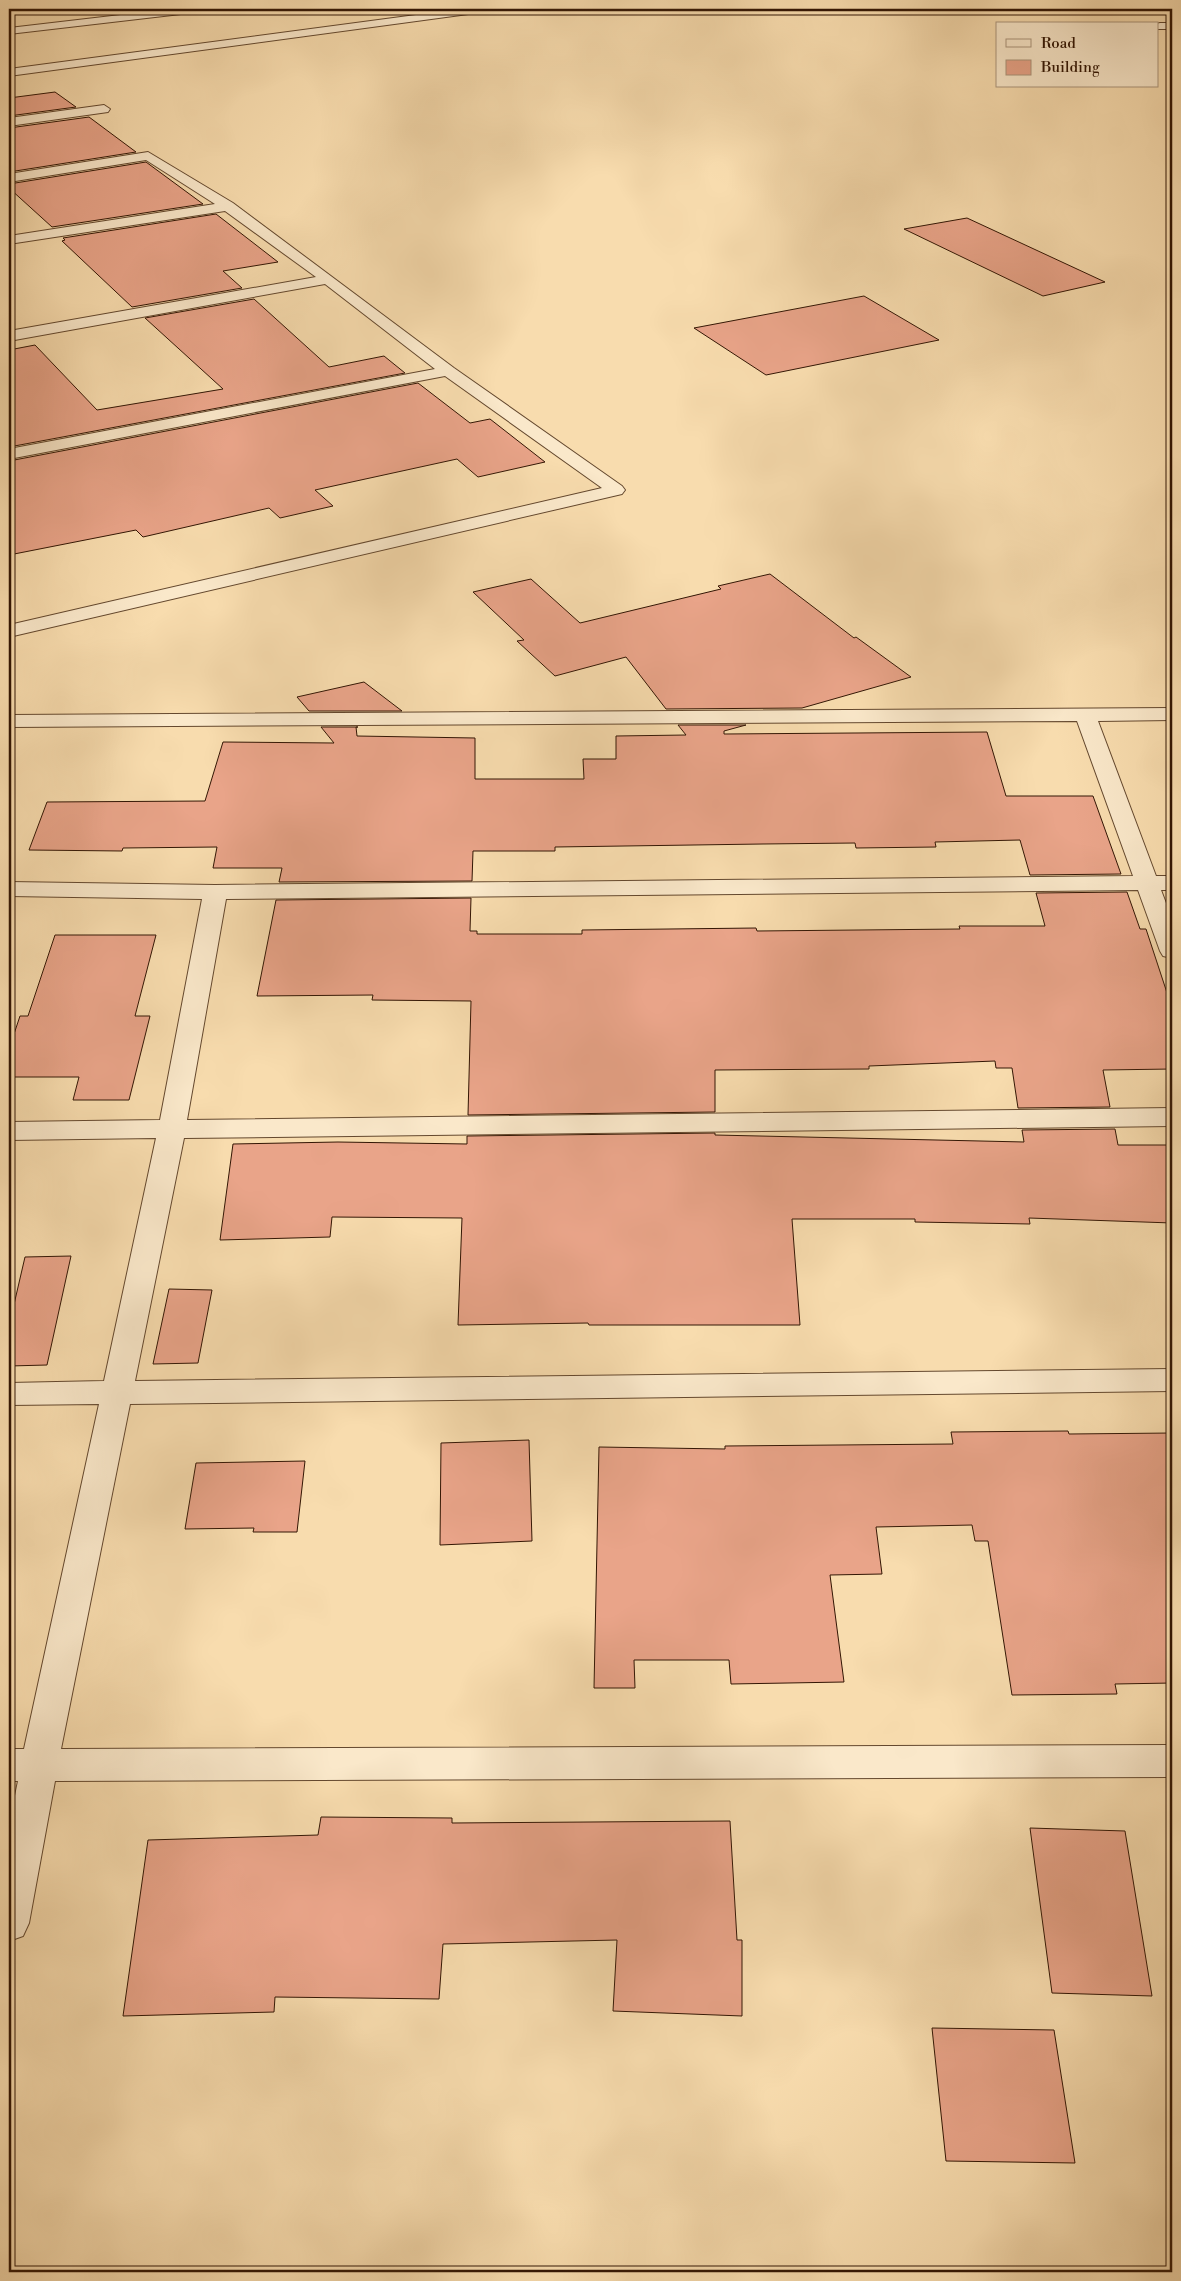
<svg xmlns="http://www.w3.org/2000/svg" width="1181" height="2281" font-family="'Libre Bodoni',serif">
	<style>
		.building { fill: #e9a489; stroke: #331604 }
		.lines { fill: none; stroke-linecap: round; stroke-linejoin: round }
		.street-casing { stroke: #64482e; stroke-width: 2 }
		.street { fill: #fae8ca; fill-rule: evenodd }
	</style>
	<rect width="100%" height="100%" fill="#f8dcae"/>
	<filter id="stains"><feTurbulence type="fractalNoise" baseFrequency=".004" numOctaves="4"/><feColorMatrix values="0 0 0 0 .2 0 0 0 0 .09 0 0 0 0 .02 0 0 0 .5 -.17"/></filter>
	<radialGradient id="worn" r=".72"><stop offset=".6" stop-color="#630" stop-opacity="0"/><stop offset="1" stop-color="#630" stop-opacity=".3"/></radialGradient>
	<!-- building -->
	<g class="building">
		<polygon points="55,92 76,107 9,116 9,98"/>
		<polygon points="89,117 136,152 9,172 9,128"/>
		<polygon points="146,162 203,204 52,227 9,188 9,184"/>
		<polygon points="216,214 278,262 223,271 242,288 132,307 62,241 65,240 63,238"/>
		<polygon points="967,218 1105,282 1043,296 904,229"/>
		<polygon points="864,296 939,340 766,375 694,328"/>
		<polygon points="254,299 329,367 384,356 405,373 9,447 9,350 35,345 97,410 223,389 145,318"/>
		<polygon points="418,383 470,423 490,419 545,462 478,477 457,459 315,490 333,506 280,518 269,508 143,537 136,530 9,555 9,461"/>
		<polygon points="770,574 854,638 856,637 911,677 802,708 666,709 626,657 555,676 517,641 524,640 473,592 531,579 580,623 721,589 718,586"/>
		<polygon points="364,682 402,711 309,711 297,697"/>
		<polygon points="678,725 746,725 724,731 724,734 987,732 1006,796 1093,796 1121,874 1030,875 1020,840 935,842 936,847 856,848 855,843 762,844 555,847 555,851 473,851 472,881 279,882 282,868 213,868 217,847 123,848 122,851 29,850 47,802 205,801 223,742 334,743 321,727 358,727 356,727 357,736 475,738 475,779 584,779 583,759 616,759 616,736 686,735"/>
		<polygon points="1127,892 1140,929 1146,929 1172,1008 1172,1069 1103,1070 1110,1107 1018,1108 1012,1068 996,1068 995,1061 869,1066 869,1069 715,1070 715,1112 468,1115 471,1001 372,1000 373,995 257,996 276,900 471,898 470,931 477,931 477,934 582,934 582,930 756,928 757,931 960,929 959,926 1045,926 1036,893"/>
		<polygon points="55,935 156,935 135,1016 150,1016 129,1100 73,1100 79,1077 9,1077 9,1049 20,1016 28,1016"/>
		<polygon points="1115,1129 1118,1145 1172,1145 1172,1223 1029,1218 1030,1224 915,1222 915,1219 792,1219 800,1325 589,1325 588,1323 458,1325 462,1218 332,1217 330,1237 220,1240 233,1144 338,1142 467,1144 467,1136 715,1133 715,1135 1024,1142 1022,1130"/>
		<polygon points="71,1256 47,1365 9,1366 9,1326 25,1257"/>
		<polygon points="169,1289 212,1290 198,1363 153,1364"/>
		<polygon points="1068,1431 1069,1434 1172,1433 1172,1683 1115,1684 1117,1694 1012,1695 988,1541 975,1541 972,1525 876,1527 882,1574 830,1575 844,1682 731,1684 729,1660 634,1660 635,1688 594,1688 599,1447 725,1449 725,1446 953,1444 951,1432"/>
		<polygon points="529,1440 532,1541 440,1545 441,1443"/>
		<polygon points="305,1461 297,1532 253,1532 254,1528 185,1529 196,1463"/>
		<polygon points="321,1817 452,1818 452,1823 730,1821 737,1940 742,1940 742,2016 613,2011 617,1940 443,1944 439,1999 275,1997 274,2012 123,2016 148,1840 318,1835"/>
		<polygon points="1030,1828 1125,1831 1152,1996 1052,1993"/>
		<polygon points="932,2028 1054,2030 1075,2163 946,2161"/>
	</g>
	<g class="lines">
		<!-- street casing -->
		<g class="street-casing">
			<g id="street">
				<polygon points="172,9 203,9 198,12 9,34 9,28"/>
				<polygon points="461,9 488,9 483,12 9,76 9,69"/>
				<polygon points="1160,23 1172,23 1172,29 1157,29 1156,24"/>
				<polygon points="104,105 110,109 108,112 9,126 9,118"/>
				<polygon points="148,152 233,203 454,368 622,486 625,490 622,494 9,637 9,625 602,488 445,376 9,459 9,449 435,369 325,284 9,341 9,331 316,277 225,211 9,244 9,236 215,204 146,160 9,182 9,174"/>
				<polygon points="1172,708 1172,720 1098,721 1156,876 1172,876 1172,890 1161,890 1172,919 1172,958 1163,956 1160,951 1138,890 226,899 187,1120 1172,1108 1172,1126 184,1138 135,1381 1172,1369 1172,1391 130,1404 61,1749 1172,1745 1172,1777 55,1781 29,1923 23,1936 9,1941 9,1825 18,1781 9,1781 9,1749 24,1749 99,1404 9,1405 9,1383 104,1381 156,1138 9,1140 9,1122 160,1120 202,899 9,896 9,882 215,885 1133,876 1077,721 9,727 9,715"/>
			</g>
		</g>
		<!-- street -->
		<use href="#street" class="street"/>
	</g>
	<!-- margin -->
	<rect width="1181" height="2281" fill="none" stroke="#f8dcae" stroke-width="30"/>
	<rect x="10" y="10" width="1161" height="2261" fill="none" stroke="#331604" stroke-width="2.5"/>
	<rect x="15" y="15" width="1151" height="2251" fill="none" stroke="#331604"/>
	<!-- legend -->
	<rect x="996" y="22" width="162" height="65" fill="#fae8ca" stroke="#aa947b"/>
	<rect x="1006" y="39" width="25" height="8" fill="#fae8ca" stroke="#aa947b"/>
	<text x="1041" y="48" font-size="15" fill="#331604">Road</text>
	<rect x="1006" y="60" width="25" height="15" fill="#e9a489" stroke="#aa947b"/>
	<text x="1041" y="72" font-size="15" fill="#331604">Building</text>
	<rect width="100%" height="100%" filter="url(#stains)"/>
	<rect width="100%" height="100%" fill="url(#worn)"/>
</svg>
